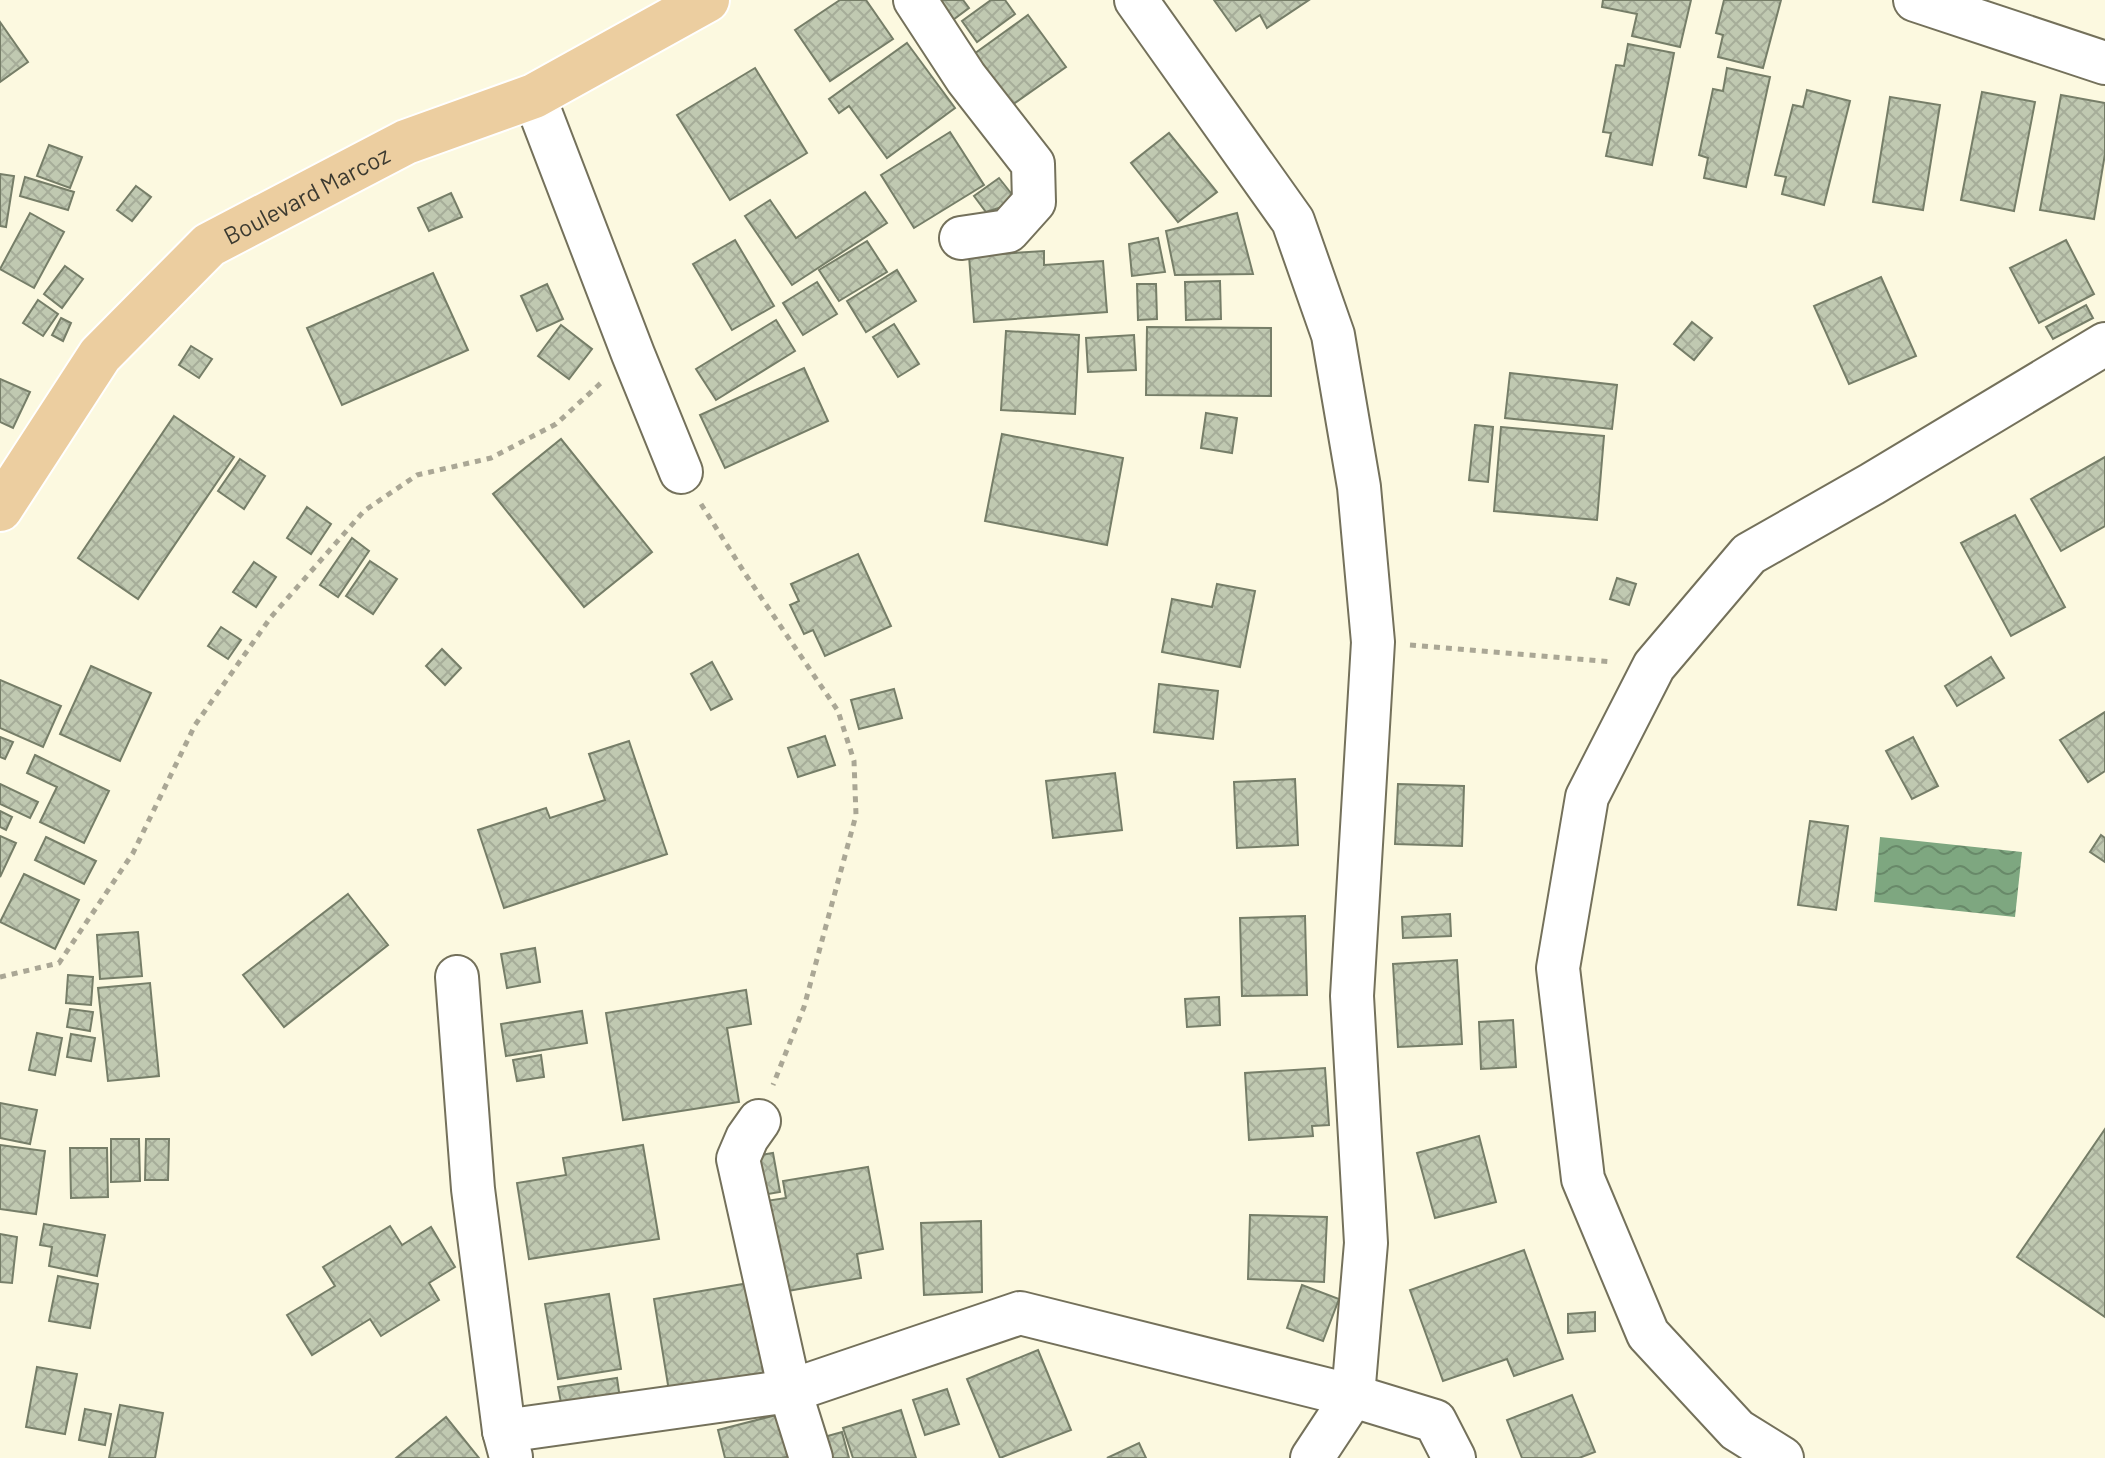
<svg xmlns="http://www.w3.org/2000/svg" width="2105" height="1458" font-family="Barlow,sans-serif">
	<style>
		.water { fill: url(#water-waves) }
		.building { fill: url(#building-cross-hatch); stroke: #767e68; stroke-width: 2 }
		.lines { fill: none; stroke-linecap: round; stroke-linejoin: round }
		.minor-casing { stroke: #74715b; stroke-width: 46 }
		.major-casing { stroke: #fff; stroke-width: 48 }
		.path { stroke: #aaa795; stroke-width: 5; stroke-dasharray: 6 6; stroke-linecap: butt }
		.minor { stroke: #fff; stroke-width: 42 }
		.major { stroke: #eccea0; stroke-width: 44 }
		.labels { text-anchor: middle; dominant-baseline: central; stroke-width: 6; stroke-linejoin: round; paint-order: stroke }
		.street-label { font-size: 24px; fill: #3c3a30; stroke: #fff }
	</style>
	<defs>
		<pattern id="water-waves" width="16" height="10" patternUnits="userSpaceOnUse" patternTransform="scale(2)"><rect width="16" height="10" fill="#7ea780"/><path d="M0 5q4-4 8 0t8 0" fill="none" stroke="#688969"/></pattern>
		<pattern id="building-cross-hatch" width="8" height="8" patternUnits="userSpaceOnUse" patternTransform="scale(2)"><rect width="8" height="8" fill="#c0c9b1"/><path d="M0 0l8 8M0 8l8-8" fill="none" stroke="#a6ad99"/></pattern>
	</defs>
	<rect width="100%" height="100%" fill="#fcf9e0"/>
	<!-- water -->
	<polygon class="water" points="1880,837 2022,852 2015,917 1874,902"/>
	<!-- building -->
	<g class="building">
		<polygon points="840,0 866,0 893,39 830,81 795,30"/>
		<polygon points="922,0 963,0 969,8 942,28"/>
		<polygon points="991,0 1005,0 1015,14 977,42 962,21"/>
		<polygon points="1214,0 1309,0 1267,28 1260,15 1236,31"/>
		<polygon points="1603,0 1691,0 1680,47 1632,36 1637,14 1602,7"/>
		<polygon points="1724,0 1781,0 1763,68 1718,57 1723,35 1716,33"/>
		<polygon points="1028,15 1066,67 1012,105 974,54"/>
		<polygon points="0,22 28,62 0,82"/>
		<polygon points="907,43 955,108 887,158 849,106 839,113 829,99"/>
		<polygon points="1628,44 1674,53 1652,165 1606,156 1611,133 1603,132 1616,65 1624,66"/>
		<polygon points="755,68 807,153 730,200 677,115"/>
		<polygon points="1727,68 1770,77 1746,187 1704,178 1708,158 1699,155 1713,89 1723,91"/>
		<polygon points="1807,90 1850,101 1824,205 1782,194 1786,177 1775,175 1793,105 1803,107"/>
		<polygon points="1982,92 2035,102 2014,211 1961,200"/>
		<polygon points="2061,95 2105,103 2105,154 2094,219 2040,210"/>
		<polygon points="1890,97 1940,105 1923,210 1873,202"/>
		<polygon points="950,132 984,185 914,228 881,175"/>
		<polygon points="1169,133 1217,192 1178,222 1131,163"/>
		<polygon points="49,145 82,157 70,188 37,176"/>
		<polygon points="0,174 14,176 6,227 0,226"/>
		<polygon points="25,177 74,192 68,210 20,196"/>
		<polygon points="999,178 1018,202 986,212 974,196"/>
		<polygon points="136,186 151,197 132,221 117,210"/>
		<polygon points="865,192 887,223 792,285 745,216 770,200 796,238"/>
		<polygon points="451,193 462,217 429,231 418,208"/>
		<polygon points="30,213 64,232 34,288 0,269"/>
		<polygon points="1237,213 1253,274 1175,275 1166,231"/>
		<polygon points="1158,238 1165,272 1132,276 1129,244"/>
		<polygon points="735,240 774,306 732,330 693,264"/>
		<polygon points="2066,240 2094,294 2039,323 2010,268"/>
		<polygon points="867,241 887,272 839,301 819,270"/>
		<polygon points="1044,251 1044,265 1103,261 1107,312 974,322 969,256"/>
		<polygon points="65,266 83,279 62,308 44,294"/>
		<polygon points="897,270 916,301 866,332 847,301"/>
		<polygon points="433,273 468,350 342,405 307,328"/>
		<polygon points="1881,277 1916,356 1849,384 1814,306"/>
		<polygon points="1220,281 1221,319 1186,320 1185,282"/>
		<polygon points="817,282 837,314 803,335 783,303"/>
		<polygon points="547,284 563,319 537,331 521,296"/>
		<polygon points="1137,284 1156,284 1157,319 1138,320"/>
		<polygon points="38,300 58,314 43,336 23,323"/>
		<polygon points="2086,305 2093,318 2053,339 2046,327"/>
		<polygon points="61,318 71,323 63,341 52,335"/>
		<polygon points="776,320 795,351 716,400 696,369"/>
		<polygon points="1692,322 1712,338 1694,360 1674,344"/>
		<polygon points="894,324 919,364 898,377 873,337"/>
		<polygon points="561,325 592,349 569,379 538,356"/>
		<polygon points="1147,327 1271,328 1271,396 1146,395"/>
		<polygon points="1006,331 1079,335 1075,414 1001,410"/>
		<polygon points="1134,335 1136,370 1088,372 1086,338"/>
		<polygon points="191,346 212,359 199,378 179,365"/>
		<polygon points="804,368 828,421 725,468 700,415"/>
		<polygon points="1510,373 1617,385 1612,429 1505,418"/>
		<polygon points="0,379 30,392 13,428 0,422"/>
		<polygon points="1206,413 1237,418 1232,453 1201,448"/>
		<polygon points="174,416 234,457 138,599 78,558"/>
		<polygon points="1475,425 1493,427 1488,482 1469,480"/>
		<polygon points="1501,427 1604,436 1597,520 1494,511"/>
		<polygon points="1002,434 1123,458 1107,545 985,521"/>
		<polygon points="561,439 652,552 584,607 493,494"/>
		<polygon points="2105,457 2105,526 2061,551 2031,499"/>
		<polygon points="240,459 265,476 244,509 218,491"/>
		<polygon points="307,507 331,524 311,554 287,538"/>
		<polygon points="2015,515 2065,607 2011,636 1961,543"/>
		<polygon points="352,538 369,551 338,597 320,585"/>
		<polygon points="858,554 891,626 825,656 813,630 804,634 790,605 799,601 791,584"/>
		<polygon points="370,561 397,579 373,614 346,596"/>
		<polygon points="254,562 276,577 256,607 233,592"/>
		<polygon points="1617,578 1636,584 1629,605 1610,599"/>
		<polygon points="1217,584 1255,591 1240,667 1162,652 1172,599 1212,607"/>
		<polygon points="221,627 241,640 228,659 208,646"/>
		<polygon points="442,649 461,668 445,685 426,666"/>
		<polygon points="1991,657 2004,678 1957,706 1945,686"/>
		<polygon points="712,662 732,699 711,710 691,674"/>
		<polygon points="91,666 151,693 120,761 60,734"/>
		<polygon points="0,680 61,706 43,747 0,728"/>
		<polygon points="1159,684 1218,691 1213,739 1154,732"/>
		<polygon points="894,689 902,718 859,729 851,700"/>
		<polygon points="2105,712 2105,771 2088,782 2060,740"/>
		<polygon points="825,736 835,765 798,777 788,748"/>
		<polygon points="0,737 13,742 5,759 0,757"/>
		<polygon points="1913,737 1938,786 1912,799 1886,751"/>
		<polygon points="629,741 667,854 504,908 478,830 546,808 550,818 605,800 589,754"/>
		<polygon points="35,755 109,791 84,843 40,822 57,787 27,773"/>
		<polygon points="1115,773 1122,830 1053,838 1046,781"/>
		<polygon points="1295,779 1298,845 1237,848 1234,782"/>
		<polygon points="0,784 38,802 30,818 0,804"/>
		<polygon points="1398,784 1464,786 1462,846 1395,844"/>
		<polygon points="0,811 12,817 6,830 0,827"/>
		<polygon points="1810,821 1848,826 1836,910 1798,905"/>
		<polygon points="2101,835 2105,838 2105,862 2090,852"/>
		<polygon points="0,836 16,843 0,877"/>
		<polygon points="46,837 96,861 84,884 35,860"/>
		<polygon points="24,874 79,900 55,949 0,922"/>
		<polygon points="348,894 388,945 284,1027 243,975"/>
		<polygon points="1450,914 1451,936 1403,938 1402,917"/>
		<polygon points="1305,916 1307,995 1242,996 1240,918"/>
		<polygon points="138,932 142,976 100,979 97,935"/>
		<polygon points="535,948 540,982 507,988 501,954"/>
		<polygon points="1457,960 1462,1044 1398,1047 1393,964"/>
		<polygon points="68,975 93,977 91,1005 66,1003"/>
		<polygon points="150,983 159,1076 108,1081 98,988"/>
		<polygon points="746,990 751,1024 727,1028 739,1102 623,1120 606,1013"/>
		<polygon points="1219,997 1220,1025 1187,1027 1185,999"/>
		<polygon points="70,1009 93,1012 90,1031 67,1027"/>
		<polygon points="582,1011 587,1043 506,1056 501,1024"/>
		<polygon points="1513,1020 1516,1067 1481,1069 1479,1022"/>
		<polygon points="37,1033 62,1038 55,1075 29,1070"/>
		<polygon points="71,1034 95,1038 91,1061 67,1057"/>
		<polygon points="541,1055 544,1077 517,1081 513,1060"/>
		<polygon points="1325,1068 1329,1125 1312,1126 1313,1136 1249,1140 1245,1073"/>
		<polygon points="0,1103 37,1110 30,1144 0,1138"/>
		<polygon points="2105,1129 2105,1317 2017,1257"/>
		<polygon points="1479,1136 1496,1202 1435,1218 1417,1153"/>
		<polygon points="111,1139 139,1139 140,1181 111,1182"/>
		<polygon points="146,1139 169,1139 168,1180 145,1180"/>
		<polygon points="0,1145 45,1151 36,1214 0,1209"/>
		<polygon points="643,1145 659,1239 529,1259 517,1183 566,1175 563,1158"/>
		<polygon points="70,1148 107,1148 108,1197 71,1198"/>
		<polygon points="773,1153 780,1192 762,1195 755,1156"/>
		<polygon points="868,1167 883,1249 857,1254 861,1278 782,1292 766,1201 786,1198 783,1181"/>
		<polygon points="1250,1215 1327,1217 1324,1282 1248,1279"/>
		<polygon points="981,1221 982,1292 924,1295 921,1223"/>
		<polygon points="44,1224 105,1235 97,1276 49,1266 52,1247 40,1245"/>
		<polygon points="390,1226 402,1245 431,1227 455,1267 429,1283 439,1300 381,1336 370,1319 312,1355 287,1315 335,1286 323,1267"/>
		<polygon points="0,1234 17,1237 12,1283 0,1282"/>
		<polygon points="1524,1250 1563,1359 1514,1376 1507,1359 1443,1381 1410,1290"/>
		<polygon points="58,1276 98,1284 90,1328 49,1321"/>
		<polygon points="749,1283 764,1376 669,1391 654,1299"/>
		<polygon points="1302,1285 1339,1299 1323,1341 1287,1328"/>
		<polygon points="609,1294 621,1369 558,1379 545,1304"/>
		<polygon points="1595,1312 1595,1331 1568,1333 1568,1314"/>
		<polygon points="1038,1350 1071,1430 1000,1458 967,1379"/>
		<polygon points="37,1367 77,1374 65,1434 26,1427"/>
		<polygon points="617,1378 620,1399 562,1408 558,1387"/>
		<polygon points="947,1389 959,1424 925,1435 913,1400"/>
		<polygon points="1572,1395 1595,1452 1579,1458 1522,1458 1507,1420"/>
		<polygon points="120,1405 163,1413 155,1458 109,1458"/>
		<polygon points="85,1409 111,1414 105,1445 79,1440"/>
		<polygon points="901,1410 916,1458 853,1458 843,1428"/>
		<polygon points="780,1414 791,1456 782,1458 725,1458 718,1430"/>
		<polygon points="446,1417 479,1458 396,1458"/>
		<polygon points="842,1432 849,1458 822,1458 817,1439"/>
		<polygon points="1139,1443 1146,1458 1107,1458"/>
	</g>
	<g class="lines">
		<!-- minor casing -->
		<g class="minor-casing">
			<g id="minor">
				<polyline points="915,0 966,78 1033,164 1034,202 1008,231 961,238"/>
				<polyline points="1136,0 1293,221 1333,335 1359,487 1373,642 1352,996 1366,1243 1353,1396 1312,1458"/>
				<polyline points="1915,0 2105,63"/>
				<polyline points="534,96 633,354 681,472"/>
				<polyline points="457,977 473,1189 504,1431 511,1457"/>
				<polyline points="759,1121 747,1138 738,1159 790,1391 811,1458"/>
				<polyline points="504,1431 790,1391 1020,1313 1353,1396 1435,1421 1454,1458"/>
				<polyline points="1782,1458 1737,1430 1648,1334 1583,1179 1558,968 1587,797 1654,666 1749,554 1872,484 2105,344"/>
			</g>
		</g>
		<!-- major casing -->
		<g class="major-casing">
			<g id="major">
				<path id="s1" d="M 0,509 L 100,355 L 209,245 L 406,142 L 534,96 L 707,0"/>
			</g>
		</g>
		<!-- path -->
		<g class="path">
			<polyline points="701,504 746,575 838,711 854,761 856,815 804,1007 773,1085"/>
			<polyline points="1410,645 1612,662"/>
			<polyline points="0,977 59,963 133,853 195,725 271,617 364,511 417,475 491,458 556,424 602,382"/>
		</g>
		<!-- minor -->
		<use href="#minor" class="minor"/>
		<!-- major -->
		<use href="#major" class="major"/>
	</g>
	<g class="labels">
		<!-- street labels -->
		<g class="street-label">
			<text stroke="none"><textPath href="#s1" startOffset="448">Boulevard Marcoz</textPath></text>
		</g>
	</g>
</svg>
